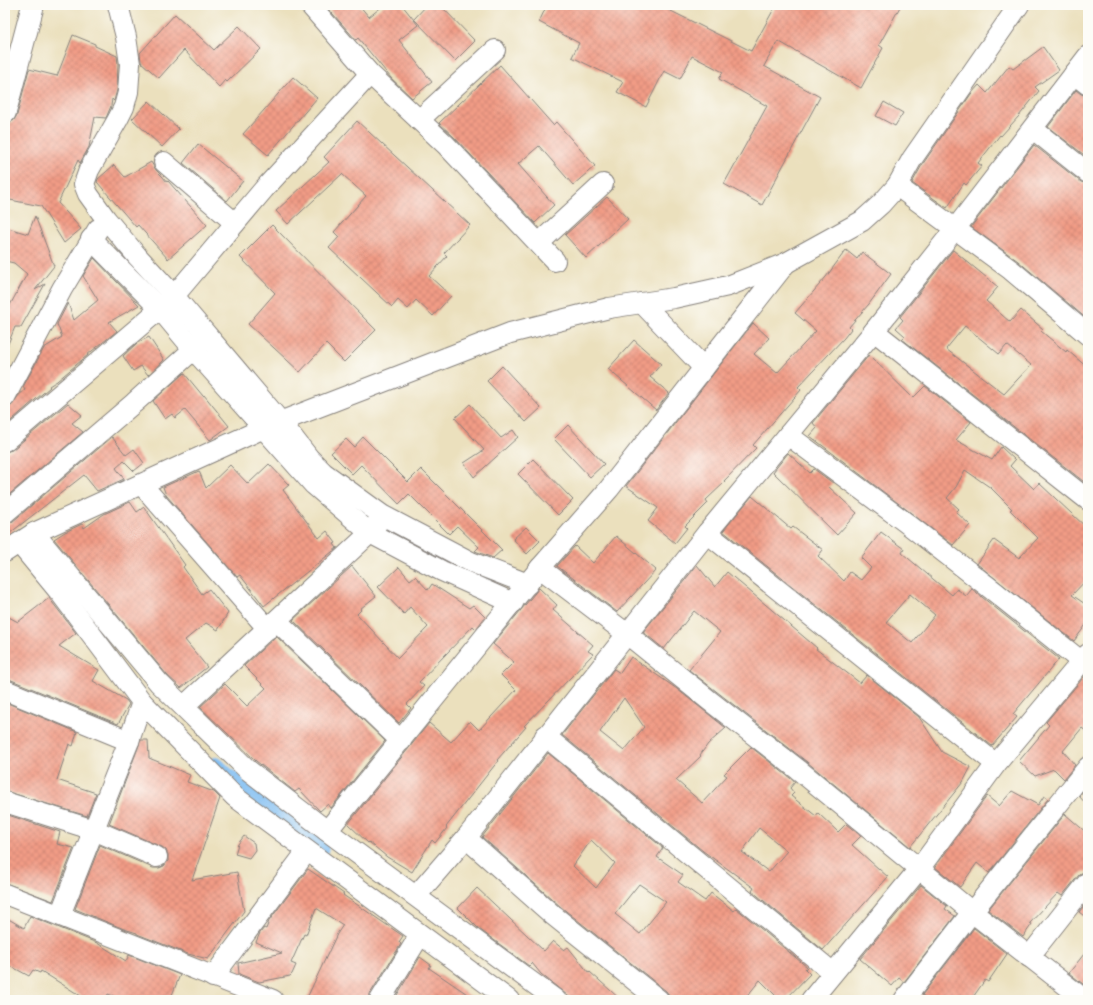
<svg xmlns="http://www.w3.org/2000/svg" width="1093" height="1005" font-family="Alegreya,serif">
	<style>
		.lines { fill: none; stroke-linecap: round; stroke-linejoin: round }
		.canal { stroke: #7fbdf3; stroke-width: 18 }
		.building { fill: url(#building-cross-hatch); fill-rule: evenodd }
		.street-casing { stroke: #86817c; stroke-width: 22 }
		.secondary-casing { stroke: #86817c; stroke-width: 24 }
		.street { stroke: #fff; stroke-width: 20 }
		.secondary { stroke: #fff; stroke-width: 22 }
	</style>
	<defs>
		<pattern id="building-cross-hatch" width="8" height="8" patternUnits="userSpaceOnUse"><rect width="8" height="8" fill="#f19b85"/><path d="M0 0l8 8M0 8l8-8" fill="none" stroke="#ce8574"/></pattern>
	</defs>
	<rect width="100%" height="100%" fill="#fdfcf7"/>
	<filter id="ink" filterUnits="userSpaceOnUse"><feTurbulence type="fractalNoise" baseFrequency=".025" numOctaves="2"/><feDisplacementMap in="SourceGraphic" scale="8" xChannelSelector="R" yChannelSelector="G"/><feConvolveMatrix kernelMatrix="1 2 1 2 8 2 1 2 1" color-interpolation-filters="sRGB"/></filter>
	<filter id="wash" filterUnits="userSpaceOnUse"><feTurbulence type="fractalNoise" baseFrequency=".012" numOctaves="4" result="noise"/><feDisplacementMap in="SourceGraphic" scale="16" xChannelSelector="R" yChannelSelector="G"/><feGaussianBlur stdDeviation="0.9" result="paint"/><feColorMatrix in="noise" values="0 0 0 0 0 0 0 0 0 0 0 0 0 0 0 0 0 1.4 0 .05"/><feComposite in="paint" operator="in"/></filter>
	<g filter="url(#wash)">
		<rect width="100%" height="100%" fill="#ebe0bd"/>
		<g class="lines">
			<!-- canal -->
			<polyline class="canal" points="216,766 229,778 320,848"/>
		</g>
		<g id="blocks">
			<!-- building -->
			<g class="building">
				<polygon points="325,5 359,5 369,17 384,5 402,5 418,25 399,40 432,82 412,98 391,78 358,38 356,40"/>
				<polygon points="427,5 440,5 475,41 455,61 414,19"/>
				<polygon points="547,5 659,5 751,51 776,5 901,5 879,45 883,48 861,88 778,41 764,66 820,97 762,205 724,184 767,106 719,79 723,72 692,56 680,79 664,71 646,107 617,92 623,82 572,57 579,43 539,22"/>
				<polygon points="175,14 214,50 239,26 261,49 227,82 225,80 219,87 184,50 159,78 141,62 140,53"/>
				<polygon points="73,35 95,44 95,46 117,56 118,64 117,90 114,101 112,99 111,106 106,118 95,117 89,147 80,163 78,160 58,203 81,229 64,243 41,206 5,199 5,137 10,123 14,120 17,115 29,69 57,76"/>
				<polygon points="1043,47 1059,70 1035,87 1039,91 1019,116 1001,136 1000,135 978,163 982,166 966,185 964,183 947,208 912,183 922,165 971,94 979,85 987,93 1009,66 1013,69"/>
				<polygon points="500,65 553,125 556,122 595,166 573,185 539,146 518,164 554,205 535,223 454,137 439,123"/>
				<polygon points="293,77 317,98 268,155 243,134"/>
				<polygon points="1076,90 1081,94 1088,96 1088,158 1048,127"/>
				<polygon points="149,101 179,129 162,147 132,119"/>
				<polygon points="884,102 903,113 895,126 876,116"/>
				<polygon points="357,121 470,225 444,253 447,256 429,276 451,296 433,316 416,300 408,309 398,300 392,307 329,248 339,237 334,232 366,196 342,174 288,224 276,211 329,162 324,157"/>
				<polygon points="198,144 243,181 227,201 183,163"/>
				<polygon points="1034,145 1081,182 1088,184 1088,320 1018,261 971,227"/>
				<polygon points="151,162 156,170 163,177 167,182 168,181 207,225 168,259 138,225 136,227 97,182 98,179 114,165 125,177"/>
				<polygon points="607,197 628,219 586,258 565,235"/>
				<polygon points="35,216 54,266 35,290 45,284 21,327 15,327 5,351 5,305 9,307 27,274 14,263 5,261 5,227 28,234"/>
				<polygon points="272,225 376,330 344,362 326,344 300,372 248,324 275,293 240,257"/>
				<polygon points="846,250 857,259 862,252 891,274 869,304 849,327 851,329 844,338 798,387 801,390 753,445 756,448 724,481 725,482 706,500 708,503 685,526 687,528 675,543 648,521 658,508 626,486 753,323 769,338 754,354 777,373 816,331 795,313 826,277"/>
				<path d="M 953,250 L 998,287 L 986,301 L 1010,322 L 1021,310 L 1043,329 L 1041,331 L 1066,352 L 1067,350 L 1088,368 L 1088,485 L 902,339 L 905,336 L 896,328 L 903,320 L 900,317 ZM 965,326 L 999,354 L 1007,345 L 1031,365 L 1004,394 L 946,349 Z"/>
				<polygon points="94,258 139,305 109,322 117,331 87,355 88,355 57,381 49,386 50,387 5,426 5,408 11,406 19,395 25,390 23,387 44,348 62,337 57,324 68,303 74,320 98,300 83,276"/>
				<polygon points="149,337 164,360 148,375 141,366 133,371 123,356 137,343"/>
				<polygon points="634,340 661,364 650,377 669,393 656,410 608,369"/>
				<polygon points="869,355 913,398 925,386 971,422 956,440 992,460 1001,447 1015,460 1010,466 1034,489 1039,483 1088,529 1088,578 1072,595 1088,606 1088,622 1074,641 977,564 994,540 1019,558 1038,538 1010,510 1012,509 991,488 965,470 956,487 947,498 959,509 956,512 970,525 953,545 810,436 817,428 813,423"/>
				<polygon points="502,366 541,408 526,422 487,381"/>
				<polygon points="184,373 203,396 204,395 229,426 210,440 185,410 175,418 172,414 165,419 153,401"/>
				<polygon points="68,403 82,415 72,423 83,432 5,498 5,452 12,450"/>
				<polygon points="470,404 501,438 513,430 518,437 474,477 464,463 484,450 455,418"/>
				<polygon points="568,425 604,464 590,477 554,439"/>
				<polygon points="112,437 126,455 134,449 144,463 134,471 124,461 116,468 124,479 97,491 84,475 5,537 5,524 12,522"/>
				<polygon points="363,437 408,482 421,469 502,550 493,558 475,551 479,547 457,526 449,534 409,494 399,504 361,465 352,474 331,453 346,439 354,447"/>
				<polygon points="788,453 810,473 814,469 833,483 829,487 857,513 837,535 773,472"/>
				<polygon points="533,459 573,500 558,515 518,474"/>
				<polygon points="269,464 289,485 283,490 319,538 327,531 336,543 334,544 337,548 264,606 240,575 237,577 166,495 163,487 199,471 206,488 230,465 248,484"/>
				<path d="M 752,496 L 791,529 L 793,527 L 823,550 L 818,556 L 844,581 L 850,572 L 861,580 L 871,568 L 861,558 L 881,532 L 904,549 L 902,553 L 952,595 L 957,589 L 966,596 L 972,589 L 1059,659 L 1013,714 L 1017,717 L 992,746 L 723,531 ZM 910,594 L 935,615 L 912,643 L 886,622 Z"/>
				<polygon points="130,502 137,512 144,507 185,565 183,567 202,594 209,589 228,613 218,630 206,623 185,640 207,667 181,688 167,675 54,539 65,532 82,524 84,528 104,514"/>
				<polygon points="526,527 540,541 527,554 513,539"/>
				<polygon points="616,536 656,570 617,612 557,566 575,546 593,563"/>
				<polygon points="697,565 715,587 727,572 817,648 816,649 860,683 867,675 919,717 942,752 971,767 963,782 910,847 807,762 689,670 720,632 694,611 664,649 643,632"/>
				<polygon points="352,566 376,596 360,609 361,610 357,614 398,658 428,627 410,607 404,614 378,587 399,567 410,580 415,576 428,590 432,584 469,608 473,605 485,617 476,629 473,626 419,682 424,686 407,704 411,708 399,723 293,620"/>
				<polygon points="539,588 557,605 553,610 593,645 588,651 593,654 524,726 526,727 497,760 498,761 446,827 447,828 435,843 432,840 412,872 387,857 369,842 368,843 348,824 429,723 451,742 470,721 479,730 516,690 501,675 514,662 493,644"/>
				<polygon points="49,598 76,633 59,646 99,670 93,681 126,700 129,704 118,724 9,679 5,679 5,615 18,622"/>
				<polygon points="276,636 385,741 331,808 328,804 320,811 299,789 295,792 256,761 200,707 225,684 247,706 266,688 244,666"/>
				<path d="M 631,657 L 677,689 L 726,728 L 708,744 L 700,755 L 701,756 L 676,780 L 702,803 L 727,776 L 724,774 L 751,747 L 795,782 L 790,788 L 794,793 L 791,796 L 816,816 L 818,813 L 838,832 L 846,824 L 861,836 L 852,845 L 888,877 L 823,950 L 752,891 L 754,888 L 703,851 L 562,735 L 614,669 L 620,673 ZM 624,698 L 644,727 L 624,751 L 600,732 ZM 759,828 L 787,851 L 769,872 L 742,852 Z"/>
				<polygon points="1088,672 1088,733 1082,728 1063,751 1075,765 1064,779 1054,769 1035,776 1019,761 1049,725 1046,722"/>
				<polygon points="5,702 77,732 73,746 69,744 57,780 96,793 87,816 5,791"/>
				<polygon points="141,740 148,740 149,758 190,775 187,782 214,792 220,798 192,880 237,872 244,911 208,959 188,954 137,934 137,933 124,929 75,909 100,845 153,868 159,868 164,866 168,861 168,855 166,850 162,847 109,824"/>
				<path d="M 548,753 L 663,848 L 657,857 L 683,875 L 678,882 L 705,901 L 711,893 L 734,911 L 736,908 L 807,967 L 805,969 L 810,974 L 785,1000 L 780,1000 L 760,980 L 744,1000 L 673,1000 L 666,991 L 561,907 L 482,837 ZM 591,840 L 615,863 L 596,888 L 573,866 ZM 639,884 L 666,902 L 640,934 L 615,914 Z"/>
				<polygon points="1088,785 1088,806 1079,796"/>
				<polygon points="1012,791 1038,805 1044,796 1048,799 989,873 977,863 960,887 935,867 987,796 999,806"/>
				<polygon points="5,814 60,832 57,844 74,848 53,901 5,883"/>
				<polygon points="1065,814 1088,834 1088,871 1083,872 1079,875 1062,896 1058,893 1030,923 1032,924 1023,937 988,910"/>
				<polygon points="244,836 254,843 255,850 249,858 235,854 238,844"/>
				<polygon points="308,869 344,894 343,895 403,936 399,942 401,944 370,994 369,1000 306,1000 337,934 343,925 316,908 306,935 304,934 291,963 296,965 292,974 290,976 259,982 239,974 238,963 282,953 256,942 260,933 264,928 266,929 269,921"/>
				<polygon points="921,885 947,906 945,909 955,916 904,982 899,978 892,986 860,959"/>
				<polygon points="477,888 544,951 553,941 564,950 568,947 589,973 590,972 621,1000 573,1000 541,974 532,963 529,966 479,929 458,908"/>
				<polygon points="1088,901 1088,919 1079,912"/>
				<polygon points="30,916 97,943 126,961 129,955 180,975 170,1000 124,1000 108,994 106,1000 94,1000 84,998 41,971 40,973 33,970 29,976 5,963 5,917 24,928"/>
				<polygon points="974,928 1007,954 988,982 985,980 971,1000 929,1000 922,995"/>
				<polygon points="1088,949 1088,988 1069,973"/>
				<polygon points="420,957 431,965 429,968 476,1000 394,1000"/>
			</g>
		</g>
	</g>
	<g filter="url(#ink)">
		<use href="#blocks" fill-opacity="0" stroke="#86817c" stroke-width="1"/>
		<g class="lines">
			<!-- street casing -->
			<g class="street-casing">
				<g id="street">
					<polyline points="118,5 126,37 130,64 128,92 124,107 118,119 89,170 84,184 88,194 106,219 138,257 174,296 280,421 309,458 324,473 382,515 471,562 528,584"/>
					<polyline points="310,5 370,74 446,145 555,261"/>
					<polyline points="1074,74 1088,85"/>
					<polyline points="419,120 495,50"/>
					<polyline points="1033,129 1088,173"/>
					<polyline points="164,162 235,223"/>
					<polyline points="897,186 1011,270 1088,335"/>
					<polyline points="91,239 160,309 194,350 314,485 370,533 442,571 513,603"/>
					<polyline points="539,243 603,184"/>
					<polyline points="642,303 704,368"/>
					<polyline points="874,331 1088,500"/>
					<polyline points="5,397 62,289 98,229"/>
					<polyline points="788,435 905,522 995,592 1082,662"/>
					<polyline points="5,441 160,309 174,296 264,189 370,74"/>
					<polyline points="142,485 268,629"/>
					<polyline points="5,513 134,403 204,340"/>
					<polyline points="34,533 159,683 248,770 327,831 556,1000"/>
					<polyline points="707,533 996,764"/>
					<polyline points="19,543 61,594 142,702 129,741 60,915"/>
					<polyline points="5,552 34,533 264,428 510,333 609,308 674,298 728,286 786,263 862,221 881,204 897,186 912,159 1019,5"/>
					<polyline points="540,568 627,634 710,701 800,771 972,912 1085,1000"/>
					<polyline points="277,621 401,741"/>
					<polyline points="5,690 129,741"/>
					<polyline points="142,702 235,797 509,1000"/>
					<polyline points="184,706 370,533 378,522"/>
					<polyline points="545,736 832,972"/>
					<polyline points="5,802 94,830 157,857"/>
					<polyline points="327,831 540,568 609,489 786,263"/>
					<polyline points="466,838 554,916 659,1000"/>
					<polyline points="5,894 273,1000"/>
					<polyline points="416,896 466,838 707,533 874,331 955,229 1088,56"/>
					<polyline points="1029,957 1088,882"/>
					<polyline points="213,977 307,851"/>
					<polyline points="380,1000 420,935"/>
					<polyline points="811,1000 919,869 996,764 1088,654"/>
					<polyline points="904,1000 972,912 1088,767"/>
				</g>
			</g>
			<!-- secondary casing -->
			<g class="secondary-casing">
				<polyline id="secondary" points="5,112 33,5"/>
			</g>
			<!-- street -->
			<use href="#street" class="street"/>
			<!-- secondary -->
			<use href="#secondary" class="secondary"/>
		</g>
	</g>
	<!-- margin -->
	<rect width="1093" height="1005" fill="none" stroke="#fdfcf7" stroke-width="20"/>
</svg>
